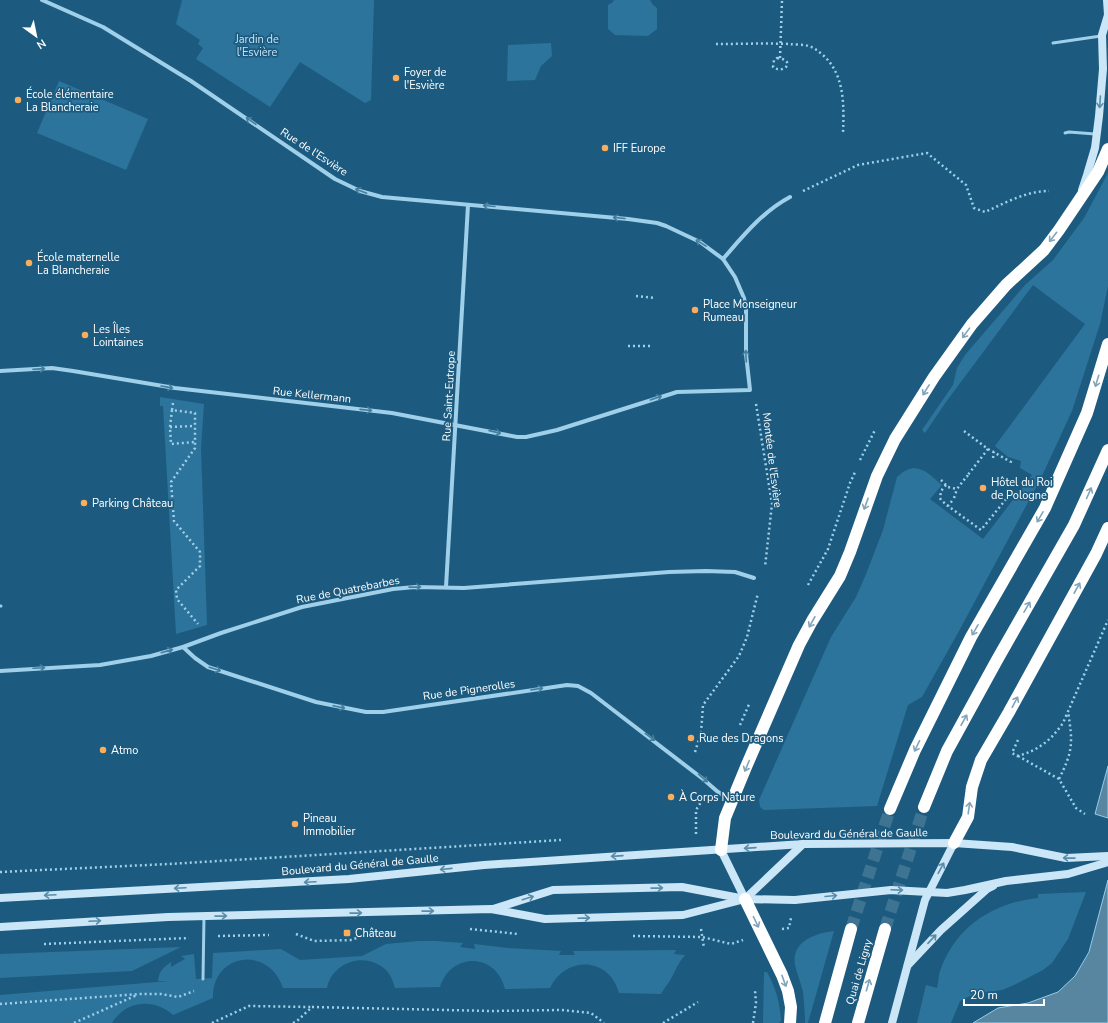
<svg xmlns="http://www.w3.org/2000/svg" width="1108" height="1023" font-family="'Nunito Sans',sans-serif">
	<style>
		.green { fill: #2c749b }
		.water { fill: #5885a0; stroke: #93cdeb }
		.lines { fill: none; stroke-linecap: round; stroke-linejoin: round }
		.highway-tunnel { stroke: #3e7492; stroke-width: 12; stroke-dasharray: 12 6; stroke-linecap: butt }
		.path { stroke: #9fcfe9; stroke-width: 2.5; stroke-dasharray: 2 3; stroke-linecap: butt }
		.lane { stroke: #9fcfe9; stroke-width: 3 }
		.street { stroke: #9fcfe9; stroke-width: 4 }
		.secondary { stroke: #cae6f7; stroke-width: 8 }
		.highway { stroke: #fff; stroke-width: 12 }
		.oneway { stroke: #598ca9 }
		.oneway2 { stroke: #437e9f }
		.oneway3 { stroke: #82a5b9 }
		.poi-dot { fill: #f9ad5d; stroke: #1c5b7f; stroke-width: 1.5 }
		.labels { text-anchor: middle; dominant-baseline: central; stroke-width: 3.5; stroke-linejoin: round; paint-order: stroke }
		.park-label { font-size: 11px; fill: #c3e5f7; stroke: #1c5b7f }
		.poi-label { font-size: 11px; fill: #fff; stroke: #1c5b7f; text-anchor: start }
		.street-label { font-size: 11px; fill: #fff; stroke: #1c5b7f }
	</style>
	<rect width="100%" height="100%" fill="#1c5b7f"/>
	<!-- green -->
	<g class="green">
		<polygon points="182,0 374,0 371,100 365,103 300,62 270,107 196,59 203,48 198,44 200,40 176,24"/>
		<polygon points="614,0 650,0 653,5 657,8 657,29 648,36 615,35 608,29 608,5 612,3"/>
		<polygon points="551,43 552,56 541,66 535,80 507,81 508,45"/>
		<polygon points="59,81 148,119 126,170 37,133"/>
		<path d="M 1108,173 L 1108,286 L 1100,324 L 1072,411 L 1041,478 L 959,631 L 922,697 L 908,705 L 877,806 L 764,810 L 760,807 L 759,800 L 831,637 L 856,597 L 866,574 L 883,530 L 897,477 C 916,459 927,472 942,485 L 930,499 L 983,539 L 1032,475 L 1020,468 L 1021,461 L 1008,457 L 995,446 L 1085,324 L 1033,285 L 946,402 L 925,433 L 922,430 L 953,385 L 957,368 L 965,355 L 1025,285 L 1053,260 L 1084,218 Z"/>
		<polygon points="160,397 204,404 201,448 207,625 176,634 163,406 160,406"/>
		<path d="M 1086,892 L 1068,939 L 1052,963 L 1043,970 L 1014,985 L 1002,990 L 974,994 L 960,1001 L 951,1023 L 917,1023 L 926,985 L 937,988 C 939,981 938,977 940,971 C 956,926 993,903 1038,898 L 1038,894 Z"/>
		<path d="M 834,931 L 808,1023 L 805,1023 C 805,1013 804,1002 803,992 C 801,983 797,974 795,965 C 791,942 815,933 834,931 Z"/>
		<path d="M 419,941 L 436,941 L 463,943 L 460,947 L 475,949 L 474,944 L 508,948 L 561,951 L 559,955 L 575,955 L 573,951 L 676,950 L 674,954 L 685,955 C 679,962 676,969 672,977 C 669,983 664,988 661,994 L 619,993 C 609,956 565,956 550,988 L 505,989 C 496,952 451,952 440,987 L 395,988 C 393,981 391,975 385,969 C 365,951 332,962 327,988 L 283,988 C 268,944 212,954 213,998 L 173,1015 C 154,998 126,1000 112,1023 L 0,1023 L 0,995 L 169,981 L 158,981 C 159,971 163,968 171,962 L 171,967 L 185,959 L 181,956 L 194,954 L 196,979 L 212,978 L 213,953 L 281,949 L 300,960 L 362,956 L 386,944 Z"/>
		<polygon points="181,947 132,971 0,978 0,954"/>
		<path d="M 764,972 L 767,972 C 776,988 780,1003 781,1021 L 779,1023 L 763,1023 Z"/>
	</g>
	<!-- water -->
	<g class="water">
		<polygon points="1108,766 1108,818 1095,814"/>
		<polygon points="1108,880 1108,1023 973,1023 998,1008 1028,1003 1058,992 1075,976 1089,952"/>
	</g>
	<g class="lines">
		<!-- highway-tunnel -->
		<g class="highway-tunnel">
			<polyline points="851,929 890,809"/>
			<polyline points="885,929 924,807"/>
		</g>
		<!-- path -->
		<g class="path">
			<path d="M 716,44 C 740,44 765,43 790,44 C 795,45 803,44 808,46 C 814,47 819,52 824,56 C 845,76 844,106 843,133"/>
			<path d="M 777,58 C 797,60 784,75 773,67 L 774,60 Z"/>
			<polyline points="780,58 782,0"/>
			<path d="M 803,191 L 858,165 L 927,153 L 966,185 L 974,208 L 985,212 C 1005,203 1026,191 1049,191"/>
			<polyline points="636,296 655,298"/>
			<polyline points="628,346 650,346"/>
			<polyline points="173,403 172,410 195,413 195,448 171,482 174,521 200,552 200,566 176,590 177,599 198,624"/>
			<polyline points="756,404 772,504 765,567"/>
			<polyline points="172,410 170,427 171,444 194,442"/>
			<polyline points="170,427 194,426"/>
			<polyline points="964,431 988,449 967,476"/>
			<polyline points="988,449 1011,462 1010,464"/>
			<polyline points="993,458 994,452"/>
			<polyline points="860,460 875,430"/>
			<polyline points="941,480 948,487 957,489 967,476 970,478"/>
			<polyline points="946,485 941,491 940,498 941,500 948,506"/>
			<polyline points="954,498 957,489"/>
			<polyline points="952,501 948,506 981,530 1007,498 1009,489"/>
			<polyline points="808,585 828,549 850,483 856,470"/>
			<polyline points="740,725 750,702"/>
			<path d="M 1018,740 L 1012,753 L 1017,756 C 1038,751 1051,740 1063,723 L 1108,620"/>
			<polyline points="695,752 701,733 703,705 739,656 747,637 758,593"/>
			<polyline points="1018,756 1059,779 1076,808 1085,814"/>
			<path d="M 1059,779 C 1073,751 1073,743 1068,712"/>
			<polyline points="696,834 696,810 703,799"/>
			<polyline points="0,872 169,864 561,840"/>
			<polyline points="470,929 518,934"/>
			<polyline points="701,929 704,948"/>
			<polyline points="782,929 789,928 791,918"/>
			<polyline points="296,934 314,941 352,940 371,931"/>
			<polyline points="218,936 269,935"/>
			<polyline points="633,936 702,937 731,944 743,940"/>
			<polyline points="44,944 189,938"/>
			<polyline points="0,1004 140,994 161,994 178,997 194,991"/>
			<polyline points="74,1023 137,995"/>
			<polyline points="212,1023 249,1006 311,1007"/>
			<polyline points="293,1023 297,1021 312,1007 491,1011 561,1010 591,1013 604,1023"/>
			<polyline points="663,1023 698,1002"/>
			<polyline points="753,1023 756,1003 755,990"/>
		</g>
		<!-- lane -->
		<g class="lane">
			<polyline points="1053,43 1101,36"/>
			<polyline points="1065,133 1069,132 1095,134"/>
			<polyline points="0,606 1,606"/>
			<polyline points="203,979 204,916"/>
		</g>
		<!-- street -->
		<g class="street">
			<path d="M 723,259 C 743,236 762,212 790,197"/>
			<polyline points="0,371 52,368 73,371 175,388 392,413 517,437 526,437 557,430 677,392 750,390 746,354 746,308 744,298 735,277 723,259 700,242 666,226 657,223 628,219 382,197 360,191 335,179 191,81 103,27 42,0"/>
			<polyline points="446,587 468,205"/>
			<polyline points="183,647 195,658 208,667 316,702 366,712 383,712 567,685 578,686 591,693 703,779 718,792 731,800"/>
			<polyline points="0,671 100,665 151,656 183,647 221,633 302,607 393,589 415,587 464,588 669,572 706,571 735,572 754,578"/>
		</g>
		<!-- secondary -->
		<g class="secondary">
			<polyline points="1082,190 1087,175 1095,148 1099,116 1103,69 1102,35 1108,15 1107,0"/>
			<polyline points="721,850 745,899"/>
			<polyline points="0,898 349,879 484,865 803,844 954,843 1012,847 1066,858 1108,856"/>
			<polyline points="493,909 553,890 682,887 745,899 795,900 891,890 947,893 965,890 1006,881 1068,874 1108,862"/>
			<polyline points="0,927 168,917 491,909 545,919 683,915 745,899 803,844"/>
			<polyline points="908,965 941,930 987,889 993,886"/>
			<polyline points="892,1023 925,900 954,843"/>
		</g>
		<!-- highway -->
		<g class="highway">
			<polyline points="924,807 947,751 997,660 1074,525 1108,450"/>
			<polyline points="890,809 915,750 971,637 1045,508 1087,413 1108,344"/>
			<polyline points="954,843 968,817 972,787 981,760 1009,712 1096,554 1108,528"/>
			<polyline points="721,850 725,818 746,767 799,645 812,621 840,576 850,552 877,476 895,439 934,377 972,324 1006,285 1044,250 1059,230 1098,172 1108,149"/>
			<polyline points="745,899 782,975 788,991 791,1007 790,1023"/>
			<polyline points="825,1023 851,929"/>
			<polyline points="858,1023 885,929"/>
		</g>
	</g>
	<!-- one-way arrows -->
	<defs><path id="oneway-shaft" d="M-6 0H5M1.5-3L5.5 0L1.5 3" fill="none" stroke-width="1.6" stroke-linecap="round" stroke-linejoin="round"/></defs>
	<g class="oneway">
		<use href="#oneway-shaft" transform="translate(1100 102) rotate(94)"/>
		<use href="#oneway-shaft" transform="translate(750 848) rotate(176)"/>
		<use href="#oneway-shaft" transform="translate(617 856) rotate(176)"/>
		<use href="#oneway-shaft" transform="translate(1069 858) rotate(-179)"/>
		<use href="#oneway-shaft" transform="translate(941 868) rotate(-62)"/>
		<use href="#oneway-shaft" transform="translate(446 869) rotate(174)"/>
		<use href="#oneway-shaft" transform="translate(310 882) rotate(177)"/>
		<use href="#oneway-shaft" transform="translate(180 888) rotate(177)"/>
		<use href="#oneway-shaft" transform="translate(657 888) rotate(-1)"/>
		<use href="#oneway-shaft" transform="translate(897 890) rotate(2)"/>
		<use href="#oneway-shaft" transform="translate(50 895) rotate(177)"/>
		<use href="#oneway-shaft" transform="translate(831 896) rotate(-5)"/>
		<use href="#oneway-shaft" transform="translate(528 898) rotate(-17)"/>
		<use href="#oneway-shaft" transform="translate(428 911) rotate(-1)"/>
		<use href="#oneway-shaft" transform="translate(356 913) rotate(-1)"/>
		<use href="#oneway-shaft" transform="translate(221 916) rotate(-1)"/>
		<use href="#oneway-shaft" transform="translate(584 918) rotate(-2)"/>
		<use href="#oneway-shaft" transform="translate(95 921) rotate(-3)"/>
		<use href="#oneway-shaft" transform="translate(932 939) rotate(-47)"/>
	</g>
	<g class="oneway2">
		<use href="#oneway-shaft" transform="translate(251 121) rotate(-145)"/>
		<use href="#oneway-shaft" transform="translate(361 191) rotate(-159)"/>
		<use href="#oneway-shaft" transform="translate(489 206) rotate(-175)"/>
		<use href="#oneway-shaft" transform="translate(619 218) rotate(-175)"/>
		<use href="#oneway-shaft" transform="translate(701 243) rotate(-149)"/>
		<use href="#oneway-shaft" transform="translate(746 356) rotate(-93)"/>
		<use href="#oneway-shaft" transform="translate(39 369) rotate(-4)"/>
		<use href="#oneway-shaft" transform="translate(167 387) rotate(10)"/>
		<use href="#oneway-shaft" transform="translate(656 398) rotate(-19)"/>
		<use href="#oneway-shaft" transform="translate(366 410) rotate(6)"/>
		<use href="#oneway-shaft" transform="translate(495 432) rotate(13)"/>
		<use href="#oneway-shaft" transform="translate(415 587) rotate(-1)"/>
		<use href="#oneway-shaft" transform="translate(167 651) rotate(-16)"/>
		<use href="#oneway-shaft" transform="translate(39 668) rotate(-3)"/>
		<use href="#oneway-shaft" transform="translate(215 669) rotate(18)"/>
		<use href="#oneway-shaft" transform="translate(537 689) rotate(-8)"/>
		<use href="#oneway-shaft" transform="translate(339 707) rotate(12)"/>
		<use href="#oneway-shaft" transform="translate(650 737) rotate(37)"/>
		<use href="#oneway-shaft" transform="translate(703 778) rotate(41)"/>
	</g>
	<g class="oneway3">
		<use href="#oneway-shaft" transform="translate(1053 237) rotate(128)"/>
		<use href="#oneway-shaft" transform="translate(966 333) rotate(126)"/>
		<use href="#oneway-shaft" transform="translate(1097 381) rotate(107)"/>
		<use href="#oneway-shaft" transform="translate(926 390) rotate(122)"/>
		<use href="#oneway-shaft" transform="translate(1089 493) rotate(-66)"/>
		<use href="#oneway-shaft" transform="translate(866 504) rotate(110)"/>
		<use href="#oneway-shaft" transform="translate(1040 517) rotate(120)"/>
		<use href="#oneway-shaft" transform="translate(1077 588) rotate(-61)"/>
		<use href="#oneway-shaft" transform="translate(1027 607) rotate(-60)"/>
		<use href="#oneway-shaft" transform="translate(812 622) rotate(119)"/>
		<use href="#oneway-shaft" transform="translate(975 630) rotate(120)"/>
		<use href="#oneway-shaft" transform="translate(1015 702) rotate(-62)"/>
		<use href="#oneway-shaft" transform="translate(964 720) rotate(-61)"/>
		<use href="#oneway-shaft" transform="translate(917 746) rotate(116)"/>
		<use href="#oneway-shaft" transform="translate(747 766) rotate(113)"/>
		<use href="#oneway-shaft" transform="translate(969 808) rotate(-82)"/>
		<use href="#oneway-shaft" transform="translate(756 922) rotate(64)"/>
		<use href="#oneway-shaft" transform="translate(784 981) rotate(70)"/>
		<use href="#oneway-shaft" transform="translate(868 985) rotate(-74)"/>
	</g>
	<!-- markers -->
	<g class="poi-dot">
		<circle cx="396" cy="78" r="4"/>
		<circle cx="18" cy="100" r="4"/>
		<circle cx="605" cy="148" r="4"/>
		<circle cx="29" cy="263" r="4"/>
		<circle cx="695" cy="310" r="4"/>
		<circle cx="85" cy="335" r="4"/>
		<circle cx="983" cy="488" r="4"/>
		<circle cx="84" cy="503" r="4"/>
		<circle cx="691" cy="738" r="4"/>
		<circle cx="103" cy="750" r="4"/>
		<circle cx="671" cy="797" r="4"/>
		<circle cx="295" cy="824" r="4"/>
		<rect x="343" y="929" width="8" height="8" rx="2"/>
	</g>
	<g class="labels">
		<!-- park labels -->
		<g class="park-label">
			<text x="257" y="39">Jardin de<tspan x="257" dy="13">l'Esvière</tspan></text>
		</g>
		<!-- poi labels -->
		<g class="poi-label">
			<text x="404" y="72">Foyer de<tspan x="404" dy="13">l'Esvière</tspan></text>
			<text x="26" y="94">École élémentaire<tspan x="26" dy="13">La Blancheraie</tspan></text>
			<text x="613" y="148">IFF Europe</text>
			<text x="37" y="257">École maternelle<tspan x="37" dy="13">La Blancheraie</tspan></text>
			<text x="703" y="304">Place Monseigneur<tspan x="703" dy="13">Rumeau</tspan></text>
			<text x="93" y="329">Les Îles<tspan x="93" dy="13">Lointaines</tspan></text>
			<text x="991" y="482">Hôtel du Roi<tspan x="991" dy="13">de Pologne</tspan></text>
			<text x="92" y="503">Parking Château</text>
			<text x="699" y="738">Rue des Dragons</text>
			<text x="111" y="750">Atmo</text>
			<text x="679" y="797">À Corps Nature</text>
			<text x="303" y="818">Pineau<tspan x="303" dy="13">Immobilier</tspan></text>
			<text x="355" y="933">Château</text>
		</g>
		<!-- street labels -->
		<g class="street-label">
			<text transform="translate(314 152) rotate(33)">Rue de l'Esvière</text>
			<text transform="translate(312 395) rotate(6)">Rue Kellermann</text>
			<text transform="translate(449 396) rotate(-87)">Rue Saint-Eutrope</text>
			<text transform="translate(772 460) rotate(83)">Montée de l'Esvière</text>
			<text transform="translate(348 590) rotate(-11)">Rue de Quatrebarbes</text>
			<text transform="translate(469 690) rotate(-8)">Rue de Pignerolles</text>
			<text transform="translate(849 834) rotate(-1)">Boulevard du Général de Gaulle</text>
			<text transform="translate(360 865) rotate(-5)">Boulevard du Général de Gaulle</text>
			<text transform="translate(859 972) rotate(-74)">Quai de Ligny</text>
		</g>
	</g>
	<!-- north arrow -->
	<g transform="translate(36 36) rotate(147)" stroke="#1c5b7f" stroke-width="3" paint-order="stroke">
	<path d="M0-3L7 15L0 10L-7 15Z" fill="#ffffff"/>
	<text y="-6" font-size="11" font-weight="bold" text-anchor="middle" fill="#ffffff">N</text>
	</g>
	<!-- scale -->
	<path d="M964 999v6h80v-6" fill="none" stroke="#ffffff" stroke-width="2"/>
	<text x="970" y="999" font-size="12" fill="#ffffff" stroke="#1c5b7f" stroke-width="3" paint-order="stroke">20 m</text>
</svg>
